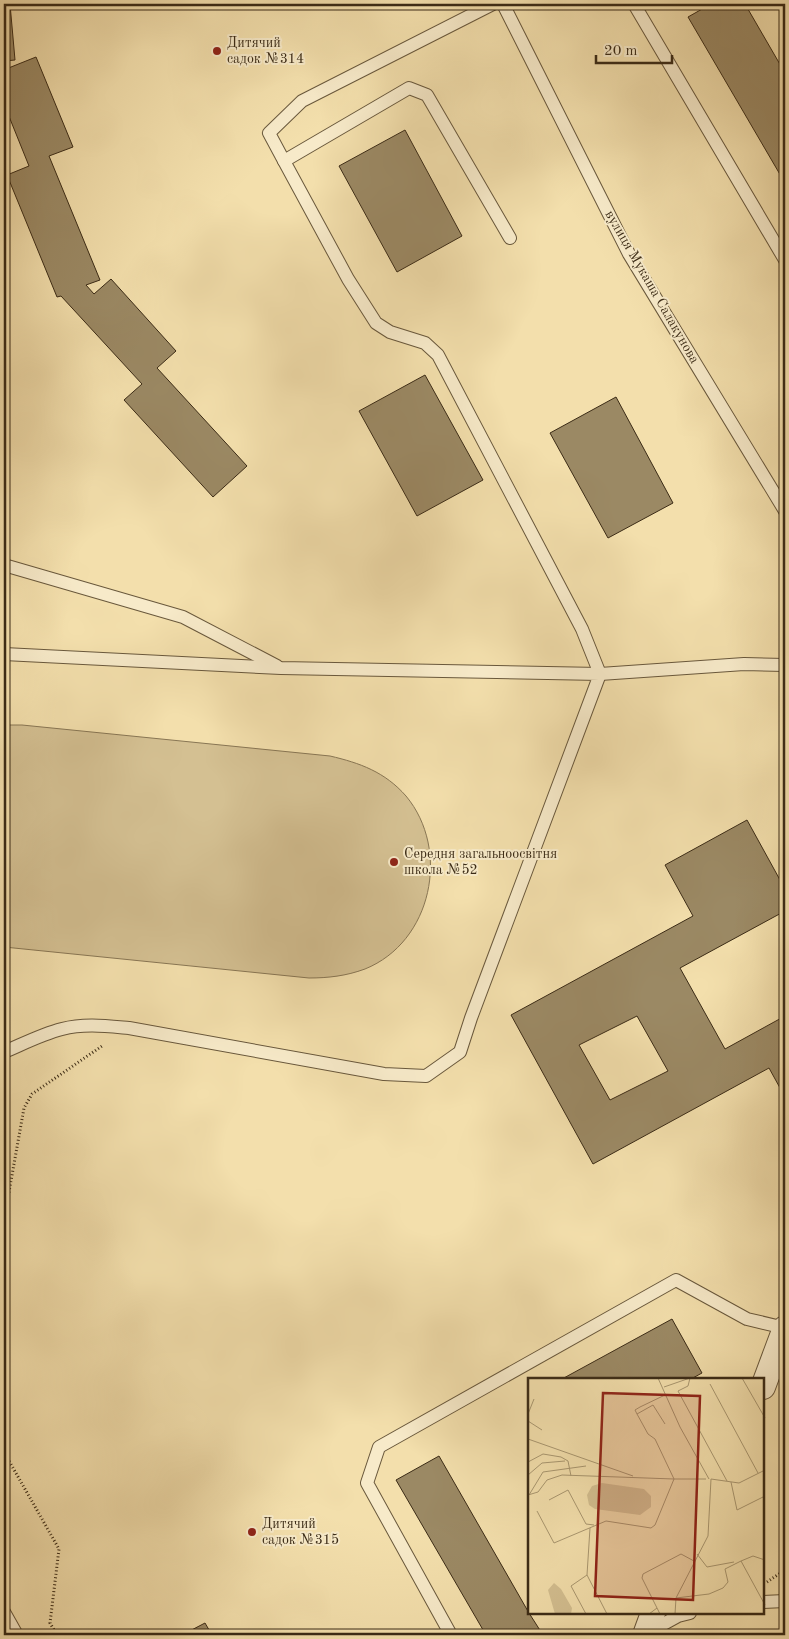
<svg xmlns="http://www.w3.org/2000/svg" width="789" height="1639" font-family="'Old Standard TT',serif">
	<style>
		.green { fill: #d4c092; stroke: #887654 }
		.building { fill: #9b8964; stroke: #3b2b16; fill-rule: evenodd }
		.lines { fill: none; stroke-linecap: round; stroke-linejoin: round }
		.lane-casing { stroke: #69583c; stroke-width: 14 }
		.street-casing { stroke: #69583c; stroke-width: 26 }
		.path { stroke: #3b2b16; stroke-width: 3; stroke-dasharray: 1 2.5; stroke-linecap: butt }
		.lane { stroke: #f7eac9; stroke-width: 12 }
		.street { stroke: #f7eac9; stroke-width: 24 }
		.poi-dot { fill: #8f2418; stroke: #f7eac9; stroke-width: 2 }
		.labels { text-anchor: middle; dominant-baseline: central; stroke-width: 4; stroke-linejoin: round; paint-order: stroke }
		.poi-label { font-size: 14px; fill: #3b2b16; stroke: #f7eac9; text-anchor: start }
		.street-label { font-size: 14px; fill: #3b2b16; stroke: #f7eac9 }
		.inset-road { fill: none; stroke: #a99770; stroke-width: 1 }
		.view { fill: #8f2418; fill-opacity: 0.15; stroke: #8f2418; stroke-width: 2.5 }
		.inset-edge { fill: none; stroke: #3b2b16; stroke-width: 2.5 }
	</style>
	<rect width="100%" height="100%" fill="#f3dfac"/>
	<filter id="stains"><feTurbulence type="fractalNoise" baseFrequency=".004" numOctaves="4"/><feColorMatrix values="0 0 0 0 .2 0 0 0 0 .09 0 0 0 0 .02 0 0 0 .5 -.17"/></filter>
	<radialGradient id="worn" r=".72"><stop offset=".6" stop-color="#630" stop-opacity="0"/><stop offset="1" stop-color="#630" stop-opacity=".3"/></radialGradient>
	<!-- green -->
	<path class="green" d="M 4,725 L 22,725 L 330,756 C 360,763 385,772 406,796 C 451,850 432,942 365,969 C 346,976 328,978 309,978 L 4,947 Z"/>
	<!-- building -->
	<g class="building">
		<polygon points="4,4 10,4 15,60 4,61"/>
		<polygon points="711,4 745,4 785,73 785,183 688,17"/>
		<polygon points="36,57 73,147 49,156 100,280 86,285 94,294 111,279 176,351 157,368 247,466 213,497 124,400 142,384 61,296 57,297 7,175 29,166 4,104 4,63 6,69"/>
		<polygon points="405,130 462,236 397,272 339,166"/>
		<polygon points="425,375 483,480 417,516 359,411"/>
		<polygon points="616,397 673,503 608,538 550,433"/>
		<path d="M 747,820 L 785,889 L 785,911 L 680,968 L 725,1049 L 785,1016 L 785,1097 L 769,1068 L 593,1164 L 511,1015 L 693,916 L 665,865 ZM 637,1016 L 668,1071 L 610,1100 L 579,1045 Z"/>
		<polygon points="672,1319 702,1373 691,1379 562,1379"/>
		<polygon points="439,1456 529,1613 543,1635 486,1635 396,1480"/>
		<polygon points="205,1623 212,1635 182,1635"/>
	</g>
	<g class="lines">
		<!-- lane casing -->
		<g class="lane-casing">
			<g id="lane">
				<polyline points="503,4 629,254 785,511"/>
				<polyline points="634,4 785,260"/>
				<polyline points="284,161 269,133 302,101 493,4"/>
				<polyline points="510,238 427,95 409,88 284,161 348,279 376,323 390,332 425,343 438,355 582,629 600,674 744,664 785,665"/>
				<polyline points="4,565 183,617 277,666"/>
				<path d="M 4,654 L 281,668 L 600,674 L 471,1018 L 460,1052 L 426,1076 L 384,1074 L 129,1028 C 107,1026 84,1023 62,1029 C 42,1034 23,1044 4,1052"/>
				<polyline points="763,1602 785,1601"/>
				<polyline points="4,1612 17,1635"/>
				<polyline points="647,1633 678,1616 690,1613"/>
				<polyline points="451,1635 367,1483 379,1447 676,1280 747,1319 785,1328"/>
			</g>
		</g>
		<!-- street casing -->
		<g class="street-casing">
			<g id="street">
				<polyline points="763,1387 785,1328"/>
				<polyline points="645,1635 653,1613"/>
			</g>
		</g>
		<!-- path -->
		<g class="path">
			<polyline points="4,1220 24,1108 32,1094 102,1046"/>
			<polyline points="4,1452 59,1549 50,1623 57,1635"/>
			<polyline points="767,1582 785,1570"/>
		</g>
		<!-- lane -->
		<use href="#lane" class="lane"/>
		<!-- street -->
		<use href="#street" class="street"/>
	</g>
	<!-- markers -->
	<g class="poi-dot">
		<circle cx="217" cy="51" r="5"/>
		<circle cx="394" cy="862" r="5"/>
		<circle cx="252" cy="1532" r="5"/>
	</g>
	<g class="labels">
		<!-- poi labels -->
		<g class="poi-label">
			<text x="227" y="43">Дитячий<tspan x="227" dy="16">садок №314</tspan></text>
			<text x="404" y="854">Середня загальноосвітня<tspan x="404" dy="16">школа №52</tspan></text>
			<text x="262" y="1524">Дитячий<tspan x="262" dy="16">садок №315</tspan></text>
		</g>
		<!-- street labels -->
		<g class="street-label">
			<text transform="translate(652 287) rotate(60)">вулиця Мукаша Салакунова</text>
		</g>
	</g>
	<!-- overview -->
	<g transform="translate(528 1378)">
		<rect width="236" height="236" fill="#f3dfac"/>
		<path d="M 74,105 L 116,111 L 123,118 L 123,129 L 112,137 L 67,131 L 61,127 L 59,117 L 64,108 ZM 26,205 L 33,211 L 44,230 L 43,236 L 27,236 L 20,212 Z" fill="#d4c092"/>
		<path class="inset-road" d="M 130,0 L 152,49 L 181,101M 162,0 L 160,8 L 150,13 L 199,103M 214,0 L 237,40M 182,6 L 230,95M 136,9 L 162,0M 0,36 L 6,21M 109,36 L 107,32 L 112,29 L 137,17M 0,43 L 14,52M 137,46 L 125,27 L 109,36 L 120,56 L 127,61 L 146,101 L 178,101M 0,61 L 105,98M 0,84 L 15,76 L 33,79 L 40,83 L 43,98M 0,97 L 14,85 L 37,83M 203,104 L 209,132 L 237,118M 0,117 L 10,114 L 19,102 L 34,97 L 146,101 L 127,147 L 123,150 L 78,143 L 26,165 L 9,133M 1,117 L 15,94 L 58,88M 21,122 L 40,112 L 58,146 L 66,147M 62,150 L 59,197 L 79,236M 169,176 L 179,189 L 206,184M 237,182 L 225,178 L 213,183 L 237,227M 148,220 L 181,216 L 195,210 L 200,204 L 197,191 L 213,183M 129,230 L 114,200 L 115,196 L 153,176 L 166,183M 58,236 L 43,208 L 59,197M 121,236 L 129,230 L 132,236M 147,236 L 148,220 L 180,158 L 183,101 L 211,105 L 237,92"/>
		<path class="view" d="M 75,15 L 172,18 L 165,222 L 67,218 Z"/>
		<rect width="236" height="236" class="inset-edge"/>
	</g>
	<!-- margin -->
	<rect width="789" height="1639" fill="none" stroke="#f3dfac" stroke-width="20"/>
	<rect x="5" y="5" width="779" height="1629" fill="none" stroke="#3b2b16" stroke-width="2.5"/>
	<rect x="10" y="10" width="769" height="1619" fill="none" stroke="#3b2b16"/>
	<!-- scale -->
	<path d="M596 55v8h76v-8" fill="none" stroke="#3b2b16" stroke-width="2.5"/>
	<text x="604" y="55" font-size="15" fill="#3b2b16" stroke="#f7eac9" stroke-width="4" paint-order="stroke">20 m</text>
	<rect width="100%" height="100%" filter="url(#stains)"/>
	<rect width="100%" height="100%" fill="url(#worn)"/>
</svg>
